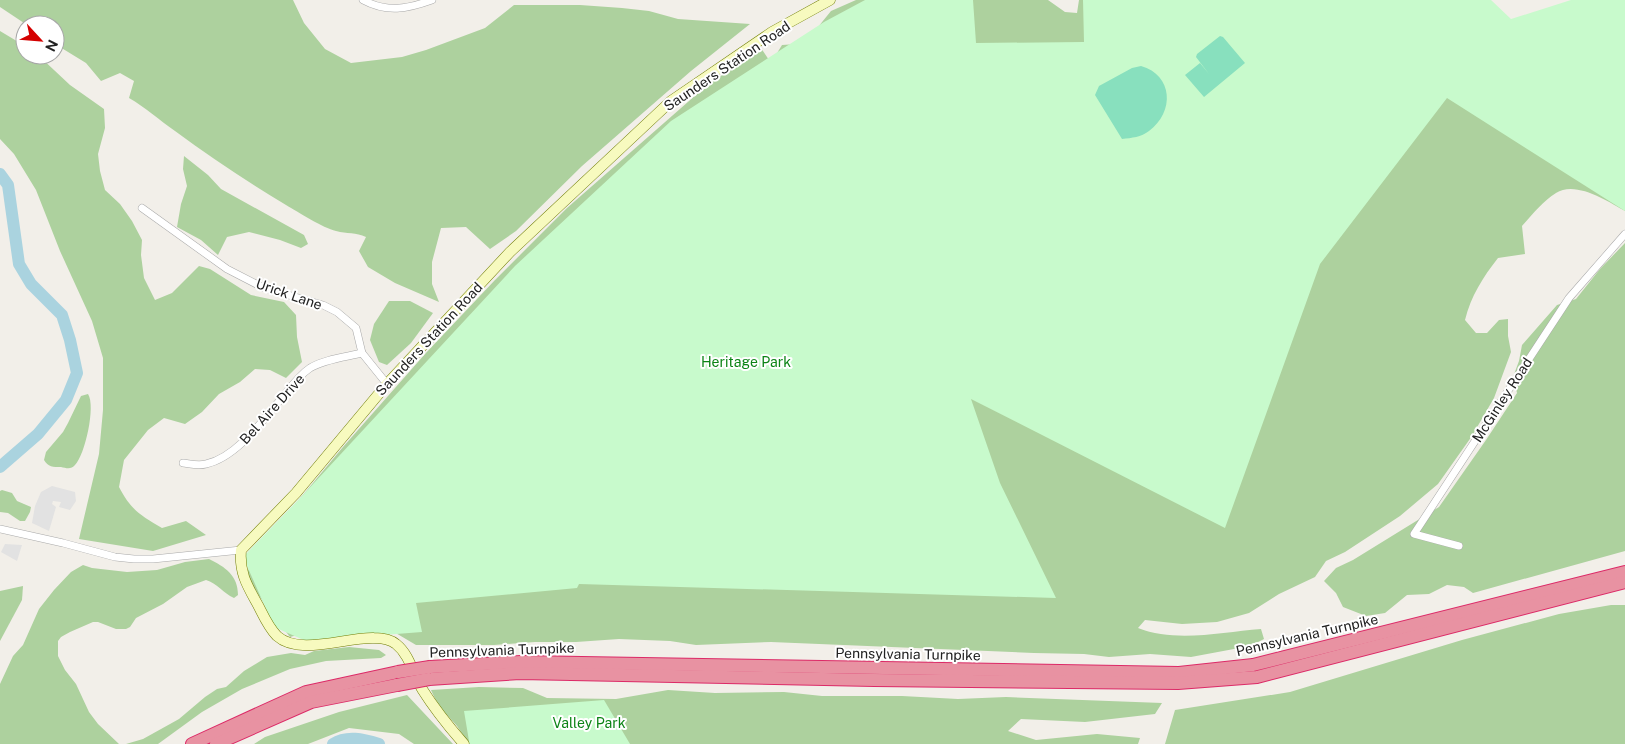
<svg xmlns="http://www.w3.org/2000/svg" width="1625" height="744" font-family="'Public Sans',sans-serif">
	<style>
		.forest { fill: #add19e }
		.park { fill: #c8facc }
		.pitch { fill: #88e0be }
		.parking { fill: #e2e2e2 }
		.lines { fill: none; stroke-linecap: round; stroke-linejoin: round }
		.river { stroke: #aad3df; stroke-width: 12 }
		.street-casing { stroke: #a9a9a9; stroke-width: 8 }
		.secondary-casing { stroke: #707d05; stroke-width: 11 }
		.highway-casing { stroke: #dc2a67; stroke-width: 14 }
		.street { stroke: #fff; stroke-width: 7 }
		.secondary { stroke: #f7fabf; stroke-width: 10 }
		.highway { stroke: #e892a2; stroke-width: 12 }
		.highway-bridge-casing { stroke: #dc2a67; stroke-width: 14; stroke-linecap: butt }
		.highway-bridge { stroke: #e892a2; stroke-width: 12 }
		.labels { text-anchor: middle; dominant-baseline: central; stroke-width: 4; stroke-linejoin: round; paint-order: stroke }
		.street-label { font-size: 14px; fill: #222; stroke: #fff }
		.park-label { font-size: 14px; fill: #0c8416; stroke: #fff }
	</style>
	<rect width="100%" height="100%" fill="#f2efe9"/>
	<!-- forest -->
	<g class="forest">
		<path d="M 0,0 L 293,0 L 304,23 L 325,49 L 351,63 L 402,57 L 426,50 L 485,28 L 514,5 L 580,5 L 622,8 L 649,11 L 678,19 L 750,24 L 691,71 L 582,166 L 516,231 L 490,249 L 466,227 L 441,228 L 432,262 L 432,284 L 439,302 L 395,283 L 368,267 L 359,251 L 366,237 C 356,232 347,234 336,231 C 323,228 298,212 286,205 C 248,182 210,157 175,131 C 159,120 145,107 129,98 L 134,81 L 120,73 L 101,81 L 86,63 L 55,44 L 55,25 L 27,25 L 0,7 Z"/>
		<path d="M 856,0 L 1048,0 L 1065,12 L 1077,13 L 1079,0 L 1127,0 L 1294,35 L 1625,159 L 1625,211 C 1608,201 1575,180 1556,193 C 1543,201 1532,215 1522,226 L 1525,254 L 1498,258 C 1483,277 1471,296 1465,320 L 1476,333 L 1487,333 L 1499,320 L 1508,319 L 1508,336 L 1511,352 L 1494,398 L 1472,436 L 1438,484 L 1400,516 L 1345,552 L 1326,561 L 1315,577 L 1279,594 L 1249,613 L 1217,622 L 1182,624 L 1145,620 L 1138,628 C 1176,643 1222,632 1261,629 L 1264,639 L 1250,646 L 1191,657 L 1150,654 L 1109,657 L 1084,654 L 1034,653 L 771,642 L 696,645 L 670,641 L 619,639 L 576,642 L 535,642 L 494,645 L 416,645 L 389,629 L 315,630 L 290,637 L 253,588 L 246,574 L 262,544 L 343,447 L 425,354 L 495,280 L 567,208 L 705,87 L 761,48 L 771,63 L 782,45 L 797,44 L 814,32 L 831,11 Z"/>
		<path d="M 0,31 L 25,46 L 25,55 L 38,55 L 70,85 L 104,109 L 105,128 L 98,154 L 100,171 L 105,190 L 120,204 L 132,221 L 142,240 L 141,255 L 144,278 L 155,300 L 172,293 L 199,266 L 210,269 L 251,295 L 284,302 L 296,315 L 297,337 L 302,362 L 286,378 L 270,370 L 255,369 L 240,382 L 219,394 L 202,412 L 185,424 L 164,418 L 148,430 L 124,460 L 119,487 C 131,510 140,515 162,528 L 186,521 L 206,535 L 153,551 L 79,539 L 99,454 L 103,410 L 103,358 L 92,321 L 60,251 L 36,190 L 14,154 L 0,139 Z"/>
		<polygon points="184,156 208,175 221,189 304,235 308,244 301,248 280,240 249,232 227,237 218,255 201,240 177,227 181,204 187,186 183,169"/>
		<polygon points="1625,243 1625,551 1473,593 1464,587 1447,585 1429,594 1407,595 1385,613 1366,616 1343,607 1336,593 1324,581 1336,568 1353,560 1439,507 1486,440 1517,393 1513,377 1519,361 1522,345 1557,305 1576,299 1600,269"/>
		<polygon points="389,301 410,301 433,313 411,343 387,365 379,362 370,340 374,324"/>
		<path d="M 88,394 C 96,406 85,455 75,465 C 71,470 66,468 61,467 C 53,467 48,467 44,460 L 46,452 L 63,432 L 68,423 L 81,396 Z"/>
		<polygon points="2,490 12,493 17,501 31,507 30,512 25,521 20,521 8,513 0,512 0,491"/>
		<path d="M 209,559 C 225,567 238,575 238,595 L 234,598 C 223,593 217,583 206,580 L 187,587 L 163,604 L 136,618 L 130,627 L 126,629 L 116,629 L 98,622 L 93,622 L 70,632 L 61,637 L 58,641 L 58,656 L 65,670 L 76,684 L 89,712 L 98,724 L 119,744 L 0,744 L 0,684 L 13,656 L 23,645 L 39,609 L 54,590 L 71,572 L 83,565 L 92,568 L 127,572 L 157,570 L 185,562 Z"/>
		<polygon points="23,586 22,600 0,641 0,591"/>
		<polygon points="1611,605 1625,605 1625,744 1165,744 1175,710 1290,692 1462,640 1559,614"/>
		<polygon points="349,647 379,650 386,655 381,658 326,661 290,669 242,689 202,712 158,744 126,744 143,739 179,719 205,697 217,689 226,687 244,671 267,657 291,653 305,655 314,651"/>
		<polygon points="479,687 523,688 547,698 616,699 668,690 715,693 784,692 822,696 902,696 958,699 1006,697 1162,703 1155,714 1085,722 1021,719 1008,731 1036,740 1097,734 1140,738 1138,744 469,744 457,726 438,705 431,690"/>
		<polygon points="407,695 453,744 414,744 399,734 349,728 308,744 254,744 265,737 339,712"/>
	</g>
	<!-- park -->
	<g class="park">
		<polygon points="865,0 973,0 976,43 1084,42 1083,0 1491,0 1511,19 1571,0 1625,0 1625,211 1447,98 1320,264 1225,528 971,399 1000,483 1056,598 579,584 577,588 416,603 422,632 306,641 274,627 243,557 301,497 515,266 671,121 824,22"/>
		<polygon points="604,700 630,744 462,744 469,741 464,711"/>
	</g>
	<!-- pitch -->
	<g class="pitch">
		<polygon points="1220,36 1223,37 1245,63 1204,97 1185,75 1200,63 1209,74 1196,57 1197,54"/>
		<path d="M 1141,66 C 1173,75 1175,112 1149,131 C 1141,137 1132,138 1122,139 L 1095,95 L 1099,86 L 1132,68 Z"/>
	</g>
	<!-- parking -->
	<g class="parking">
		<polygon points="52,486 75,492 76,501 70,510 59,507 61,502 53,501 52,504 56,507 49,531 32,523 35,506 41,492"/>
		<polygon points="5,544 22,545 17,561 1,552"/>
	</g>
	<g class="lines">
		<!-- river -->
		<g class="river">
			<polyline points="0,174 8,185 19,264 31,284 62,315 70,340 77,373 66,400 38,434 0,467"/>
			<path d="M 333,744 C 347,735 363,739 379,744"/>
		</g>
		<!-- street casing -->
		<g class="street-casing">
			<g id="street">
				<path d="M 363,0 C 387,13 407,9 432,0"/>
				<polyline points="142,208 227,269 264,288 323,305 337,312 356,328 362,353 387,384"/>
				<path d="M 183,463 C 191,464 198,466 206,464 C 238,457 266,416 286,393 C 293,384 301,374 310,368 C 325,359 346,357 362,353"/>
				<polyline points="0,529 63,543 115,557 134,559 153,559 241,550"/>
				<polyline points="1459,546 1414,534 1569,298 1625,234"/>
			</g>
		</g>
		<!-- secondary casing -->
		<g class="secondary-casing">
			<path id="secondary" d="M 464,744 C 449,727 434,708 422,689 C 413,674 410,655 396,644 C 390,639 381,638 374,638 C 346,637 299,656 277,636 C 269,628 264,617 259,607 C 248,587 239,574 241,550 L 296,493 L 387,384 L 510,252 L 671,101 L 772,32 L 830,0"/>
		</g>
		<!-- highway casing -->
		<g class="highway-casing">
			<g id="highway">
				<polyline points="430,667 521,662 1179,673 1253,665 1625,572"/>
				<polyline points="429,679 520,673 874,680 1178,683 1257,677 1625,582"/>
				<polyline points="192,744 306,692 398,672"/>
				<polyline points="216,744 311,702 397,685"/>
			</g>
		</g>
		<!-- street -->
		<use href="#street" class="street"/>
		<!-- secondary -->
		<use href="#secondary" class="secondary"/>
		<!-- highway -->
		<use href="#highway" class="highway"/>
		<!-- highway-bridge casing -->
		<g class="highway-bridge-casing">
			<g id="highway-bridge">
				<polyline points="398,672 430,667"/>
				<polyline points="397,685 429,679"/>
			</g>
		</g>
		<!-- highway-bridge -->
		<use href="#highway-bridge" class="highway-bridge"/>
	</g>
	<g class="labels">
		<!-- street labels -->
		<g class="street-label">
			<text transform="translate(727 66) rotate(-34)">Saunders Station Road</text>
			<text transform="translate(289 294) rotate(19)">Urick Lane</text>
			<text transform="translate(429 339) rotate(-47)">Saunders Station Road</text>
			<text transform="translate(1502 400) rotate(-57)">McGinley Road</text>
			<text transform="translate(272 409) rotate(-48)">Bel Aire Drive</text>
			<text transform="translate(1307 635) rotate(-13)">Pennsylvania Turnpike</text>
			<text transform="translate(502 650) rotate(-2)">Pennsylvania Turnpike</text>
			<text transform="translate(908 654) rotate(1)">Pennsylvania Turnpike</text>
		</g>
		<!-- park labels -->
		<g class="park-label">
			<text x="746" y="362">Heritage Park</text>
			<text x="589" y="723">Valley Park</text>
		</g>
	</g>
	<!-- north arrow -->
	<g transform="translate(40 40) rotate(116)"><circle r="24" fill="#ffffff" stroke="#a7a7a7"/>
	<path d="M0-4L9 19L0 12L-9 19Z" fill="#d40000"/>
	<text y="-8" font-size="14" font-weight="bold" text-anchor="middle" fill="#222222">N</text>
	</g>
</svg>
